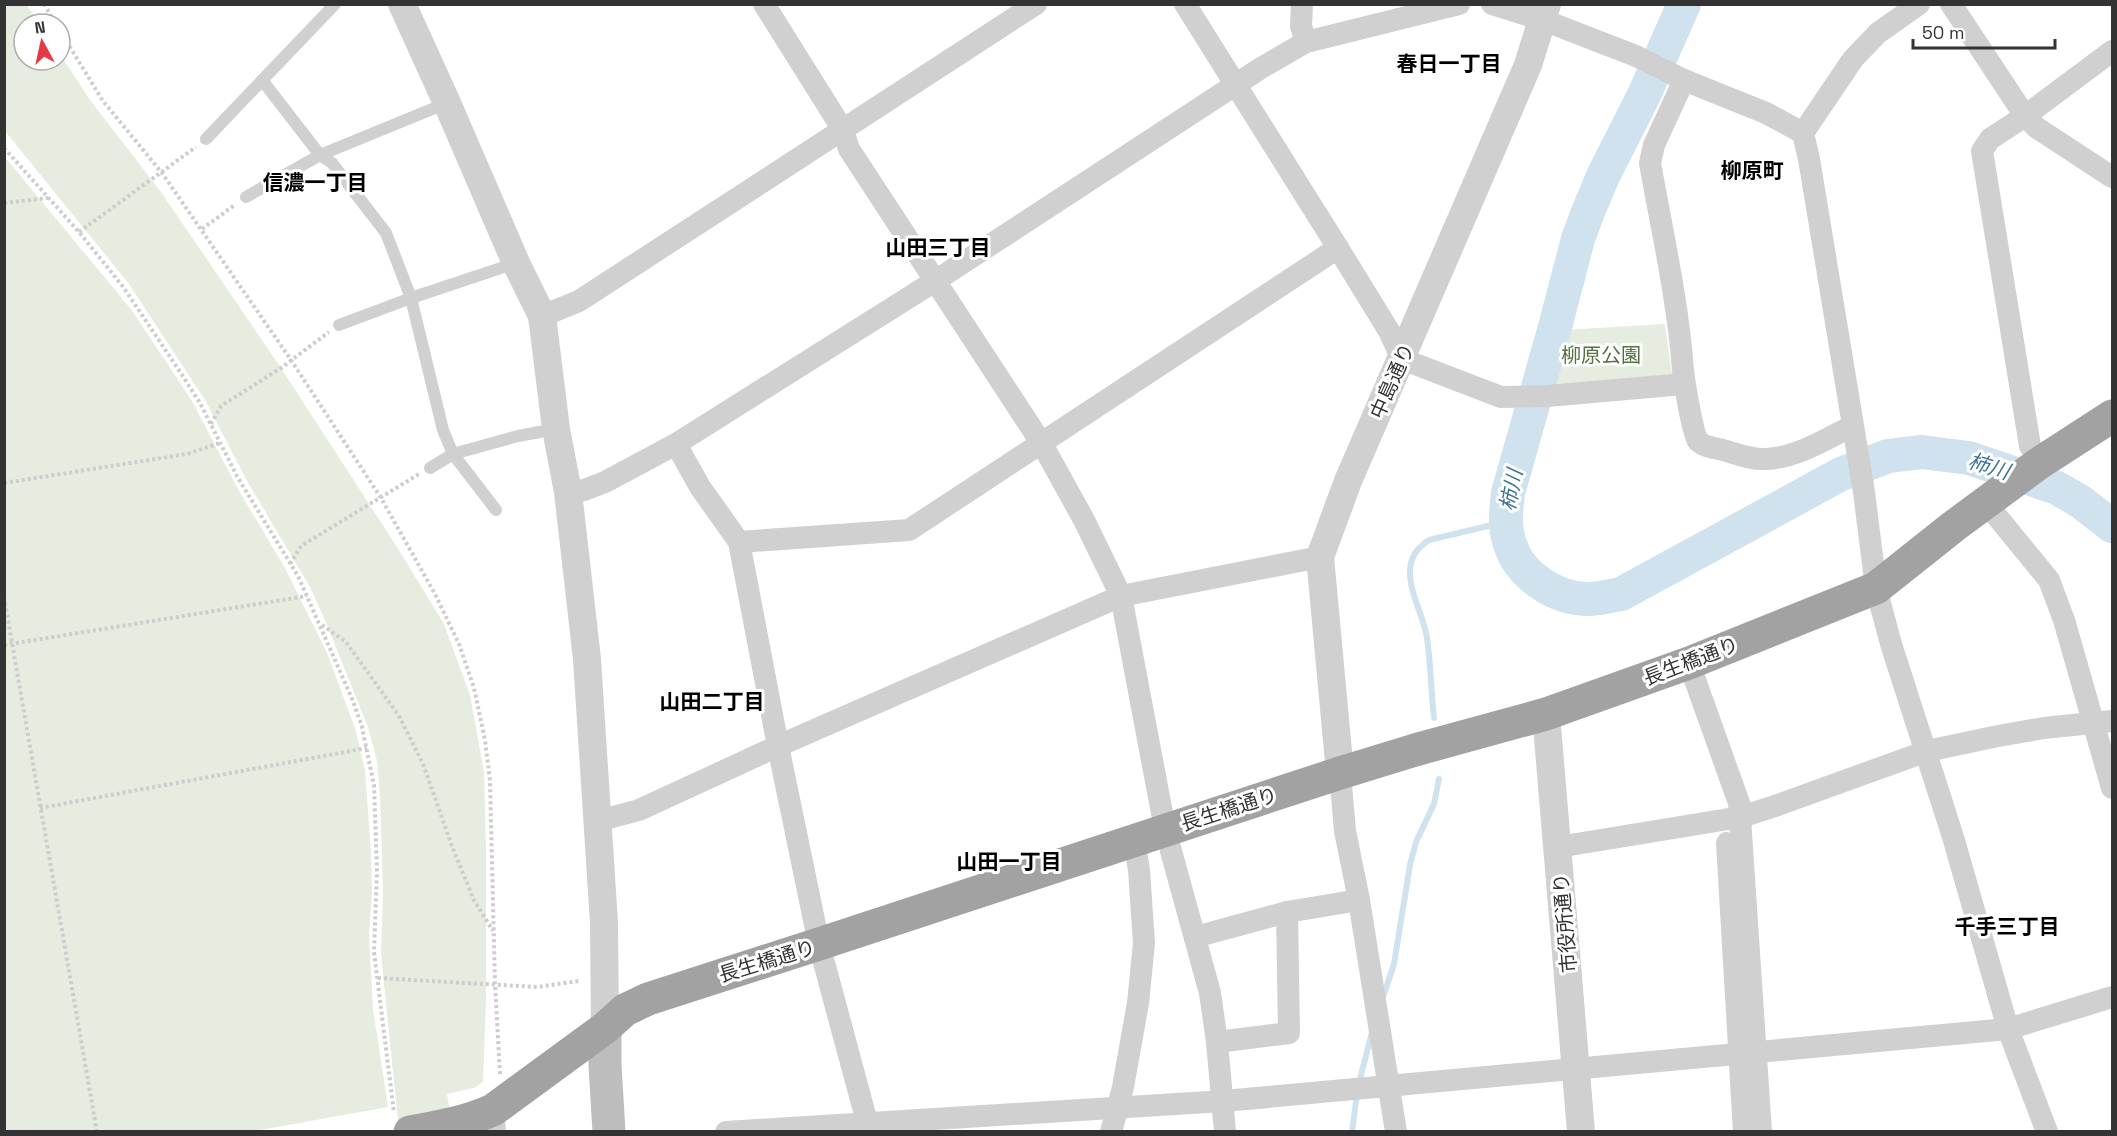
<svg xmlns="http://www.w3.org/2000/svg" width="2117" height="1136" font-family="'Space Grotesk','Noto Sans JP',sans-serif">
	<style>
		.green { fill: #e6ecdf }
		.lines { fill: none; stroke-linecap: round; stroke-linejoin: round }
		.stream { stroke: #cfe2ee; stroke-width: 6 }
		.river { stroke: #cfe2ee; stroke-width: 34 }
		.path { stroke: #cdcdcd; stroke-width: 4; stroke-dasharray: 3 3; stroke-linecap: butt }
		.service { stroke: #d0d0d0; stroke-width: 12 }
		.minor { stroke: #d0d0d0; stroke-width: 22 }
		.tertiary { stroke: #d0d0d0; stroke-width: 28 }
		.secondary { stroke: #bdbdbd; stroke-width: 33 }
		.trunk { stroke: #a2a2a2; stroke-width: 33 }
		.labels { text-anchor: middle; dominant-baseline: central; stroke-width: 6; stroke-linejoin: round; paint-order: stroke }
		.park-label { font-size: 20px; fill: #56703f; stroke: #fff }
		.street-label { font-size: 20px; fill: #333; stroke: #fff }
		.neighbourhood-label { font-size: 21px; font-weight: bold; fill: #000; stroke: #fff }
		.water-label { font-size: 21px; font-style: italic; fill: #3f7597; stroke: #fff }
	</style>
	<rect width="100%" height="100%" fill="#fff"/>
	<!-- green -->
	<g class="green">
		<polygon points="4,5 27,5 40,24 24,24 24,60 60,60 60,54 90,100 161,192 281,368 397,547 444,624 470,695 484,772 486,847 486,1001 483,1082 474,1088 447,1094 453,1131 399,1131 381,954 383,891 380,795 377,761 368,727 325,620 310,587 247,481 205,400 129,284 5,131"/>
		<polygon points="4,156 130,308 167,363 193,403 239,491 285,568 327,653 355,728 365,770 371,852 372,893 369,935 373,1009 388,1107 255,1131 5,1131"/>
		<polygon points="1665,324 1672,374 1548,387 1564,330"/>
	</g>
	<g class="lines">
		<!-- stream -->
		<g class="stream">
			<path d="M 1434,718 C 1431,692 1431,665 1427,638 C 1424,616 1409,593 1410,570 C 1411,556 1417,548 1429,540 L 1505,522"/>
			<polyline points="1383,997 1394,964 1410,865 1416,842 1434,804 1439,779"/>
			<polyline points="1359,1083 1372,1032"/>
			<polyline points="1352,1132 1357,1094"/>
		</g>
		<!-- river -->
		<path class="river" d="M 1684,4 L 1644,95 L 1603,176 L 1588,212 L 1578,239 L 1555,327 L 1508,493 C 1506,510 1504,527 1510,544 C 1520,576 1556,599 1588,599 C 1599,599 1610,596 1621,594 L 1841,474 L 1888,456 L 1922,452 L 1969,458 L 2057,488 L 2081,502 L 2112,526"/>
		<!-- path -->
		<g class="path">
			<polyline points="44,4 56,24"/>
			<polyline points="60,31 103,101 162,173 291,360 381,498 435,594 459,644 474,688 485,740 490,781 495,984 500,1074"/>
			<polyline points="4,148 79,232 124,288 182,375 200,403 238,478 298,576 353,701 362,727 374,785 377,872 374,952 394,1113"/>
			<polyline points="4,203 48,198"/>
			<polyline points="202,229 236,204"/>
			<polyline points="79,232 196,147"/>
			<polyline points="211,424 221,406 281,368 329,332"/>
			<polyline points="4,483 187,454 220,443"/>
			<polyline points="290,564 301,546 419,474"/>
			<polyline points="4,597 97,1132"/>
			<polyline points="322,625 346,642 399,716 423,764 453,849 474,900 493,931"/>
			<polyline points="4,645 307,596"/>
			<polyline points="40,808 367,748"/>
			<polyline points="378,978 537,987 579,981"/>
		</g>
		<!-- service -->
		<g class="service">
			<polyline points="262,80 320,155 332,163 386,233 411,298 443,430 453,454 496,510"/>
			<polyline points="206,139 335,4"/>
			<polyline points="246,197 320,155 447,103"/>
			<polyline points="339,325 411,298 516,263"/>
			<polyline points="430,468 453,454 518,436 556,429"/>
		</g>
		<!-- minor -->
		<g class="minor">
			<polyline points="764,4 843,130 849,149 1042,444 1084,520 1121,596 1165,829 1210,993 1217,1042 1225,1132"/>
			<polyline points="1185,4 1338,248 1389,331 1402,359 1501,397 1547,396 1684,384"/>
			<polyline points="1302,4 1301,26 1306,42"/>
			<polyline points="1492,4 1543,20 1636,56 1684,80 1766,113 1803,133"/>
			<polyline points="1919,4 1878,33 1853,59 1803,133 1809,159 1864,492 1876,588 1891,644 1953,837 2008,1029 2047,1132"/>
			<polyline points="1951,4 2025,116 2037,128 2112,177"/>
			<path d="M 1684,80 L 1654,145 L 1650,163 C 1662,231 1678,301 1683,370 C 1684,380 1693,436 1698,441 C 1704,447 1715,448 1723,450 C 1737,454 1752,460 1767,459 C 1798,457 1826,439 1852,426"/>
			<polyline points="542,316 579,301 1036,4"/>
			<polyline points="676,444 700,487 739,542 778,746 819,944 867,1122 867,1132"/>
			<polyline points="2030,446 1982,151 1990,139 2025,116 2112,51"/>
			<polyline points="568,492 584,490 605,482 676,444 935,281 1261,68 1306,42 1459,4"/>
			<polyline points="1986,503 2049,580 2064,620 2112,788"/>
			<polyline points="739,542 909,530 1338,248"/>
			<polyline points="1689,663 1739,803 1761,1132"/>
			<polyline points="1340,773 1345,831 1359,900 1396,1132"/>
			<polyline points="598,821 639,810 778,746 1121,596 1320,557"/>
			<polyline points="1727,843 1744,1132"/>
			<polyline points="1558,847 1741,817 1778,805 1927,751 1998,736 2044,728 2112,721"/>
			<polyline points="1195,937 1287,912 1359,900"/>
			<polyline points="1217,1042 1289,1033 1287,912"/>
			<polyline points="493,1110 495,1132"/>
			<polyline points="726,1132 1224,1101 2008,1029 2112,997"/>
			<polyline points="1111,1132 1123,1087 1138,1003 1144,943 1139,870 1134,840"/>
		</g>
		<!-- tertiary -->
		<g class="tertiary">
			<polyline points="402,4 447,103 516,263 542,316 556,429 568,492 587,659 604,923 605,1028"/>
			<polyline points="1546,714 1581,1132"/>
			<polyline points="1340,773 1320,557 1348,481 1528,65 1547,4"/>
		</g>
		<!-- secondary -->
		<polyline class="secondary" points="605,1028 605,1065 609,1132"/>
		<!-- trunk -->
		<path class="trunk" d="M 410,1132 C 439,1127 466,1122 493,1110 L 605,1028 L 625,1010 L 648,999 L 819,944 L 1340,773 L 1415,750 L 1546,714 L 1689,663 L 1876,588 L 1954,526 L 2038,464 L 2112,416"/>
	</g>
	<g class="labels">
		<!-- park labels -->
		<g class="park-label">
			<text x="1601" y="355">柳原公園</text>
		</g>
		<!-- street labels -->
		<g class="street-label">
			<text transform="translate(1392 381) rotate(-66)">中島通り</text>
			<text transform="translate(1691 661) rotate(-21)">長生橋通り</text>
			<text transform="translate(1229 809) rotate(-18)">長生橋通り</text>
			<text transform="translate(1565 923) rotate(-95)">市役所通り</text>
			<text transform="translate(767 961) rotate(-17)">長生橋通り</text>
		</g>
		<!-- neighbourhood labels -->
		<g class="neighbourhood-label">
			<text x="1449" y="63">春日一丁目</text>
			<text x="1752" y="170">柳原町</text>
			<text x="315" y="182">信濃一丁目</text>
			<text x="938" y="247">山田三丁目</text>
			<text x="712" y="701">山田二丁目</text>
			<text x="1009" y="861">山田一丁目</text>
			<text x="2007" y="926">千手三丁目</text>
		</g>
		<!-- water labels -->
		<g class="water-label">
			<text transform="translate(1989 466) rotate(17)">柿川</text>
			<text transform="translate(1511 490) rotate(-79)">柿川</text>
		</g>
	</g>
	<!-- border -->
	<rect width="2117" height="1136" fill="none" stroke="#333333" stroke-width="12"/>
	<!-- north arrow -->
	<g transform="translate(42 42) rotate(352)"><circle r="28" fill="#ffffff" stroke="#adadad" stroke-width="1.5"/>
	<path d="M0-4.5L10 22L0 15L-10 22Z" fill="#e63946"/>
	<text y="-9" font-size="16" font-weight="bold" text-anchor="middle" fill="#333333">N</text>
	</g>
	<!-- scale -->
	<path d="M1913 39v9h142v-9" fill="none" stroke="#333333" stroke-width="3"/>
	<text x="1922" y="39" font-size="18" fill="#333333" stroke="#ffffff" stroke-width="4.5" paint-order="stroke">50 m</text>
</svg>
